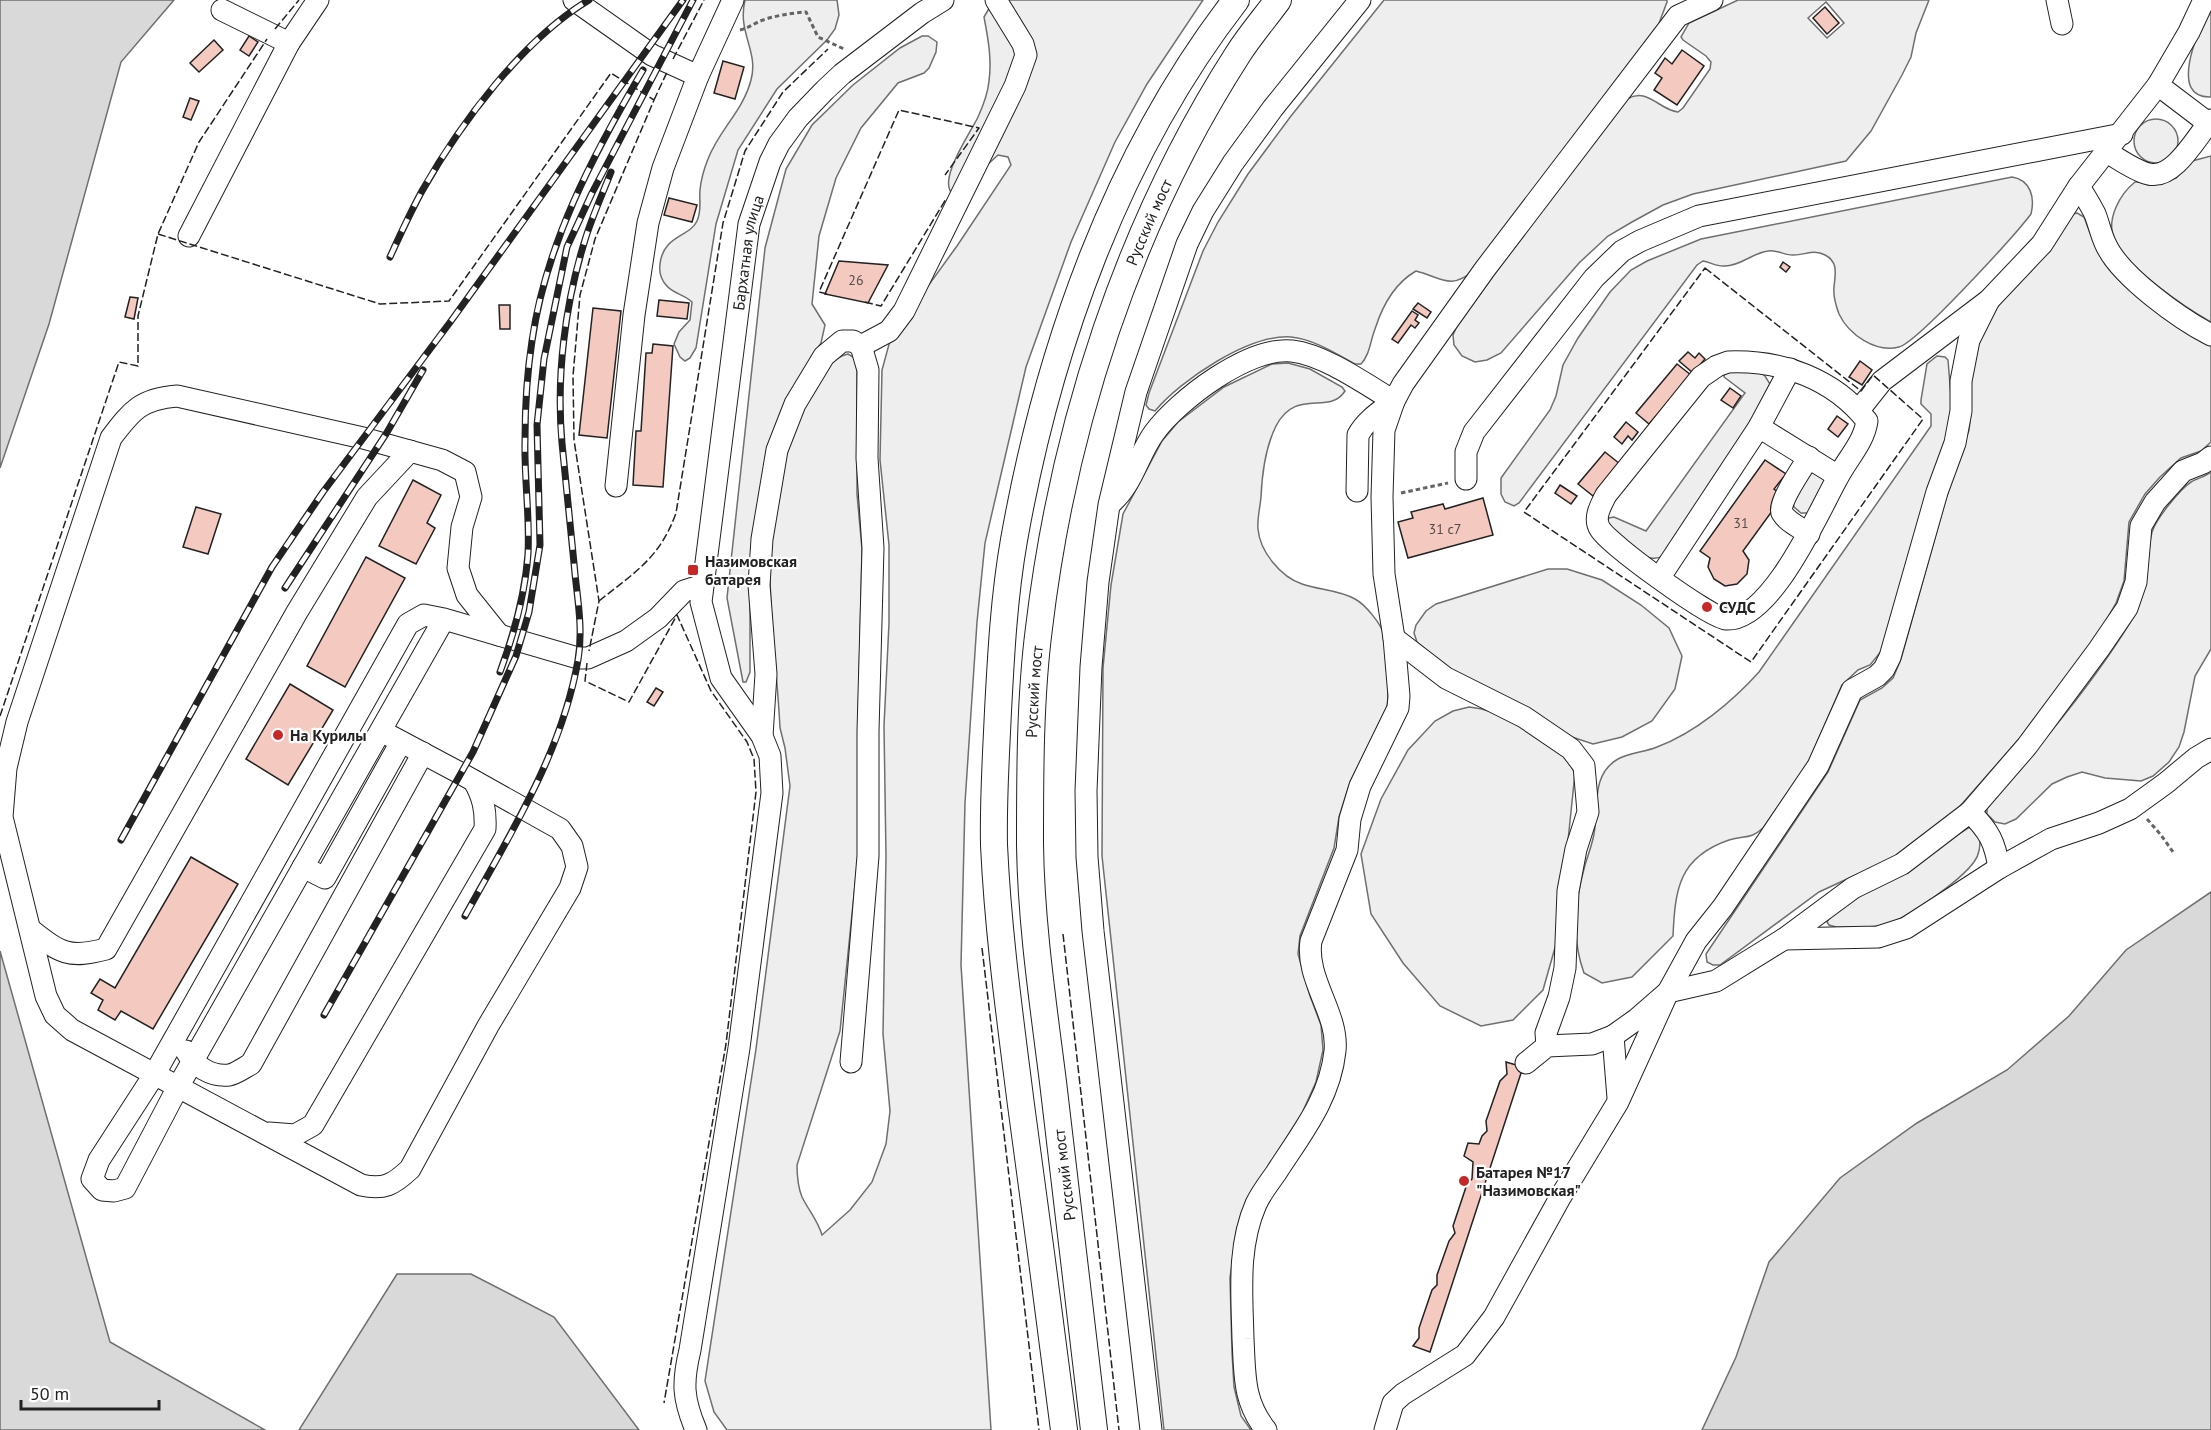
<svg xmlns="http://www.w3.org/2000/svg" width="2211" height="1430" font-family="'PT Sans',sans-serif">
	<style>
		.green { fill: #eee; stroke: #6f6f6f; stroke-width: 1.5; fill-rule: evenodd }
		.water { fill: #d9d9d9; stroke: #6f6f6f; stroke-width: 1.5 }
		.building { fill: #f3c9c0; stroke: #222; stroke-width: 1.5 }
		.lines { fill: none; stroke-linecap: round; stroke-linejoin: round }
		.minor-casing { stroke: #222; stroke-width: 23 }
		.major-casing { stroke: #222; stroke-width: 28 }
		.path { stroke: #646464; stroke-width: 3; stroke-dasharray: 4.5 3; stroke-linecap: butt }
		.minor { stroke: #fff; stroke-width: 21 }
		.major { stroke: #fff; stroke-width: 26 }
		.rail-casing { stroke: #222; stroke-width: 7 }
		.rail { stroke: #fff; stroke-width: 4.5; stroke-dasharray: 14; stroke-linecap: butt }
		.fence { stroke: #222; stroke-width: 1.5; stroke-dasharray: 8 3; stroke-linecap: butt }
		.poi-dot { fill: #c62828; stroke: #fff; stroke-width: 2 }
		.labels { text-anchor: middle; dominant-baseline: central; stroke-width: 4.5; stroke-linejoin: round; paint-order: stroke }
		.number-label { font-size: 14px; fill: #564c4a }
		.street-label { font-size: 16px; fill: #222; stroke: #fff }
		.poi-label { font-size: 16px; font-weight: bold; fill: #222; stroke: #fff; text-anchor: start }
	</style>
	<rect width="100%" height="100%" fill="#fff"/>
	<!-- green -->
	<g class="green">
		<path d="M 745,0 L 837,0 L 839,15 L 835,29 L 827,40 L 777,89 L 738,150 L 716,224 L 696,348 L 690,358 L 685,361 L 680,357 L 674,344 L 679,332 L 690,320 L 692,302 C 684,294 673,294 666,285 C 661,279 659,271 660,264 C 663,235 690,237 697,221 C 702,210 699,201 700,190 C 701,179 704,169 708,159 C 719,130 743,111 751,80 C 759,51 737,33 745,0 Z"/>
		<path d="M 994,0 L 1203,0 L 1147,84 L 1115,142 L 1071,242 L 1026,367 L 985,543 L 977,622 L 965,803 L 961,965 L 991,1430 L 727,1430 L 714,1412 L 705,1381 L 756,1049 L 790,786 L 785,748 L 780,728 C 777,666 767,603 771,541 C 773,505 781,467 792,433 C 797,421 804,408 810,396 C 818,381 830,357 848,354 L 855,358 L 857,370 L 857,494 L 862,549 L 858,727 L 858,856 L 840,1031 L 797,1165 C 797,1175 798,1187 802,1197 C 809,1211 818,1221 822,1235 L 850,1210 L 872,1182 L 886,1144 L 890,1111 L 883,1034 L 886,856 L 884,726 L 889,623 L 889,545 L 880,460 L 882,370 L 891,337 L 957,246 L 1011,165 L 1008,157 L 998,155 L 954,195 C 935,183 971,132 978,117 C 983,106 988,92 989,81 C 992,59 988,38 984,17 Z"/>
		<path d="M 1384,0 L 1667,0 L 1667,2 L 1658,26 L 1474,270 C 1451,291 1440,277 1416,271 C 1395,283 1382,307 1375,329 C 1370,342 1370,354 1361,364 L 1355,364 C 1335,353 1313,339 1291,337 C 1249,334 1181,380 1155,411 L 1149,409 L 1146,405 L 1149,393 L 1203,251 L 1218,222 L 1248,174 L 1291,116 Z"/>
		<path d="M 1738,0 L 1929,0 L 1916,33 L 1911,57 L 1902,75 L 1871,131 L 1846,161 L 1693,194 L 1663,205 L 1632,222 L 1608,236 L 1579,263 L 1501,353 L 1487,360 L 1475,362 L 1462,356 L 1454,345 L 1453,335 L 1457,326 L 1493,276 L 1627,99 C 1648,87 1659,110 1678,112 L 1683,108 L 1710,69 L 1711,62 L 1706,56 L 1683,40 L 1681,37 L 1689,23 ZM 1826,2 L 1844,23 L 1827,38 L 1808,18 Z"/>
		<path d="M 2211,2 L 2211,97 C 2165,99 2202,23 2211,2 Z"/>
		<polygon points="922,36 928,36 937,42 936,52 929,68 924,73 898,83 861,128 836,178 819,236 812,304 825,325 821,343 786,400 767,449 750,586 750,672 746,682 743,682 727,598 765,248 786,169 812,125 853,85 900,48"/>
		<circle cx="2156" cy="141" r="22"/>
		<path d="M 2211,156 L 2211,322 C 2184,307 2126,267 2114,239 C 2106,219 2120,194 2135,182 L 2141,182 L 2148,185 L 2160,183 L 2176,178 L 2192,161 Z"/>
		<path d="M 2012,177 C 2031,180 2035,198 2031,214 C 2015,235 1918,342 1899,347 C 1876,353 1849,335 1839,314 C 1836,306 1833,296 1834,287 C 1835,275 1839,262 1825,255 C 1814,249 1805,255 1794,255 C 1785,256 1777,249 1768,251 C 1752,253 1741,266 1725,266 C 1717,267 1710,262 1703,261 L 1697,265 L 1519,503 L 1514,506 L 1505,502 L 1501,494 L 1501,478 L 1550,410 L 1556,396 L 1563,365 L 1578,338 L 1610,292 L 1631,270 L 1647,261 L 1701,239 Z"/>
		<path d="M 2077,213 L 2084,217 C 2090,233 2095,249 2105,264 C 2122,288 2183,336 2211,346 L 2211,442 L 2201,451 L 2181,458 L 2160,477 L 2145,494 L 2129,522 L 2124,581 L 2116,603 L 2093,643 L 2019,739 L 1954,813 L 1899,855 L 1819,892 L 1720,965 L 1713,965 L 1707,962 L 1706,954 L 1828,772 L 1860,700 L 1882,688 L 1893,678 L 1901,659 L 1947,495 L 1969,430 L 1971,413 L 1965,342 L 2068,215 Z"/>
		<path d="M 1937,356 L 1945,357 L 1948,360 L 1952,409 L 1950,426 L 1883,649 L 1870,665 L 1858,670 L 1842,685 L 1809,761 L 1763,828 C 1750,840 1744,835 1729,840 C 1679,857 1675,889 1673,936 L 1632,977 L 1602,983 L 1584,973 C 1571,938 1575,900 1585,865 C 1588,855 1592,845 1594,834 C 1599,809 1590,775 1618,759 C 1629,753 1645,752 1657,747 C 1695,733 1733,701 1759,672 L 1931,426 L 1931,414 L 1921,404 L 1921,400 L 1927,364 Z"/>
		<path d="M 1288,363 L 1310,369 L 1342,387 L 1345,391 C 1329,416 1296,387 1276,426 C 1265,448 1262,474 1261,497 C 1260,508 1257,519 1258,529 C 1260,552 1281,577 1302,584 C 1319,590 1339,590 1355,599 C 1366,605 1380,623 1384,634 C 1388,648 1389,693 1387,707 L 1350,782 L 1339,817 L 1334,848 L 1300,936 L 1298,954 L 1310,996 L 1321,1025 L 1323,1050 L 1316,1082 L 1302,1113 L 1250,1195 L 1237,1228 L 1230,1278 L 1232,1352 L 1234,1387 L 1241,1416 L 1251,1430 L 1164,1430 L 1102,856 L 1103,668 L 1111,585 L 1123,514 L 1162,441 L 1178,422 L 1224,387 L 1272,364 Z"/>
		<path d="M 1755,369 L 1765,376 L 1770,384 L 1752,423 L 1714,476 L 1665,555 C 1660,558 1656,559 1651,558 C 1638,557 1611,533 1607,521 L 1609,518 L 1614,517 L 1646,531 L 1745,393 L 1724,377 L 1724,372 Z"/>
		<polygon points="1814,472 1824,478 1826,482 1808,513 1801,513 1794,507 1793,503 1809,474"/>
		<path d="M 2211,472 L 2211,649 L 2195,676 L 2184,732 L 2179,747 L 2169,762 L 2153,776 L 2141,781 L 2105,778 L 2082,772 L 2067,777 L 2052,784 L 2016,819 L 2005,824 L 1995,822 L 1987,814 L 1987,807 C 2038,748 2094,683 2134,616 C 2147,595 2146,555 2152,532 C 2156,519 2180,489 2191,482 C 2197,478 2205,477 2211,472 Z"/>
		<polygon points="1548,569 1567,569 1602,580 1641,605 1669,628 1682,656 1675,689 1652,721 1622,737 1593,744 1572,737 1519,706 1450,670 1417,642 1414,633 1416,625 1426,611 1436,604"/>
		<path d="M 1469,707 C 1502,710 1537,732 1562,753 C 1567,758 1571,767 1575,773 L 1558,937 L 1543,990 L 1513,1020 L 1481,1026 L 1440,1006 L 1403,963 L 1371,914 L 1361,854 L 1381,799 L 1408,750 L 1435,721 L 1453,711 Z"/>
		<path d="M 1968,828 L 1973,828 L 1980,836 C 1980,846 1980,854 1974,862 C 1960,881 1909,917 1887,924 C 1872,929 1852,927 1836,927 L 1829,925 L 1827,922 L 1833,913 Z"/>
	</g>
	<!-- water -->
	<g class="water">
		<polygon points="0,0 174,0 121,62 49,324 0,468"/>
		<polygon points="2211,892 2211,1430 1702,1430 1736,1357 1769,1262 1840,1178 1917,1123 2007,1070 2069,1016 2126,950"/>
		<polygon points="0,951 110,1342 265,1430 0,1430"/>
		<polygon points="397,1274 471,1274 554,1317 639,1430 299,1430"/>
	</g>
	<!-- building -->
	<g class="building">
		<polygon points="1825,7 1839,23 1827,34 1813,18"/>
		<polygon points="249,36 258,42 249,56 240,50"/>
		<polygon points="214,40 223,50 199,72 190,63"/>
		<polygon points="1682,50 1704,66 1677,105 1654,90 1662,78 1655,73 1665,58 1672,64"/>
		<polygon points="723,61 744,67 735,99 714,93"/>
		<polygon points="190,98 199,101 191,120 183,117"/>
		<polygon points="669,198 697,205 692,222 664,215"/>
		<polygon points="839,261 888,265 868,303 825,294"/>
		<polygon points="1783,262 1790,267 1786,272 1780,267"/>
		<polygon points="130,297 138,298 134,319 125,317"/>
		<polygon points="659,300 689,303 687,319 657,316"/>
		<polygon points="1418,303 1431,312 1427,318 1413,309"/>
		<polygon points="499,305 510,305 510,329 500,329"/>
		<polygon points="593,308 621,311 607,438 579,435"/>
		<polygon points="1412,311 1418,315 1415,320 1419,323 1415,328 1411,325 1398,343 1392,339"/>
		<polygon points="653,344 673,346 663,487 633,485 636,431 641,431 646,353 652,353"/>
		<polygon points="1688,352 1695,358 1699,353 1705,359 1693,373 1679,361"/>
		<polygon points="1860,361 1872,370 1862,385 1849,377"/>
		<polygon points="1677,364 1691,375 1649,424 1636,413"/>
		<polygon points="1730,388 1741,396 1733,408 1721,400"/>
		<polygon points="1837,416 1848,424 1838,437 1828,429"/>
		<polygon points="1626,422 1638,432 1632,440 1628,436 1622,444 1614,437"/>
		<polygon points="1605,452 1620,464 1593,496 1578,484"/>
		<polygon points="1765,460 1786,474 1774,489 1783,496 1743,551 1749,560 1747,574 1737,584 1725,586 1714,579 1708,567 1710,558 1700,551"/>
		<polygon points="413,480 441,495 427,523 435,528 416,564 379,546"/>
		<polygon points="1560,485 1577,496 1571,504 1555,493"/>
		<polygon points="1483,498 1493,535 1408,558 1398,522 1413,518 1411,512 1443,504 1445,509"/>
		<polygon points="196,507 221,514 208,554 183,547"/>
		<polygon points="366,557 405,578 345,687 307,666"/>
		<polygon points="290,684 333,710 288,785 246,759"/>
		<polygon points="656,688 663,692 654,706 647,702"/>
		<polygon points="191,857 238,884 153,1029 121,1011 115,1020 98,1010 103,1000 91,993 100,979 115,988"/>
		<polygon points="1506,1062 1523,1067 1430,1352 1413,1346 1419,1338 1419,1328 1432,1290 1437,1285 1437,1275 1449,1241 1455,1233 1453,1226 1467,1184 1472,1179 1473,1162 1464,1156 1468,1143 1479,1144 1482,1136 1487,1131 1486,1121 1500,1081 1507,1074"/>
	</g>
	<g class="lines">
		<!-- minor casing -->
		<g class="minor-casing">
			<g id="minor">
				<polyline points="574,0 652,55 698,76 733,0"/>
				<polyline points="2057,0 2062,24"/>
				<polyline points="222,10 289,43"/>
				<polyline points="2158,85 2208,123"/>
				<path d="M 2107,152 C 2119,159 2135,171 2149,174 C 2174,180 2197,136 2211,120"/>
				<path d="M 2079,186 C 2084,195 2090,204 2095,214 C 2099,224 2101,235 2106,245 C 2121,277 2180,319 2211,335"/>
				<polyline points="189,236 289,43 318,0"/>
				<polyline points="861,346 889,331 904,311 1015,86 1026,55 1023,44 996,0"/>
				<path d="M 1728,362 C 1781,360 1833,378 1867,421 C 1864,442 1848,458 1838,477 C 1819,511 1771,622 1726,619 C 1710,618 1609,544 1600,529 C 1593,518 1601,505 1606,495 L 1701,377 L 1717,366 Z"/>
				<polyline points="1859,410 1882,381 1989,300 2042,244 2079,186 2158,85 2189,32 2204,0"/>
				<polyline points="1759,427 1838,476"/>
				<path d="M 1809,457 C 1803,467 1777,504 1782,513 C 1787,522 1801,528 1809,534"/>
				<polyline points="1466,479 1466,452 1474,432 1594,278 1622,251 1640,241 1699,216 2122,134"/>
				<polyline points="616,486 634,315 648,223 663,168 698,76"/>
				<path d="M 1357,491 L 1358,435 C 1366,420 1381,411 1394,401"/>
				<path d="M 1111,503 C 1133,484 1138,455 1154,433 C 1178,400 1249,346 1292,351 C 1325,355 1365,384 1394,401"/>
				<polyline points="1660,577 1759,427 1790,369"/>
				<polyline points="444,619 178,1087 125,1188 114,1191 102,1190 92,1179 99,1160 154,1075 408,624 424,615 444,619 578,658 588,658 626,641 658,618 684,591 703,585"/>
				<polyline points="1394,638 1446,678 1524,717 1571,749 1584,766 1588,812 1576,849 1568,891 1565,968 1559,997 1546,1033 1547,1046"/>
				<path d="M 381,731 L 460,773 L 560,829 L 572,846 L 577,867 L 570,888 L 488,1026 L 410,1169 C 393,1185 384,1190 361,1185 L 72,1030 L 55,1015 L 46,996 L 2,817 L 6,768 L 17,722 L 111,438 C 132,410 141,399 177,396 L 363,438 L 442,460 L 465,472 L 471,497 L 462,527 L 458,568 L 467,595 L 499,635"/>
				<polyline points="762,736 766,674 759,585 762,539 777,450 795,404 824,356 842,341 853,341 861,346 868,370 867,458 873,548 868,731 868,856 851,1062"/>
				<path d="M 1970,812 C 1989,831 1995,842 1999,868"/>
				<polyline points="303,867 325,878 401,742"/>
				<path d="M 31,930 C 60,953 69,959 106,949 L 297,612 L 367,497 L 410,451"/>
				<polyline points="1784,939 1878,937 1906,928 1999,868 2051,839 2099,823 2130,809 2166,783 2196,758 2211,749"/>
				<polyline points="1613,1036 1618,1098"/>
				<path d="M 186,1051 C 194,1066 211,1077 229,1075 C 236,1074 245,1067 251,1064 L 423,753"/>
				<polyline points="1526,1063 1547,1046 1592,1044 1613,1036 1637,1019 1668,992 1696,941 1723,907 1818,766 1852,690 1877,676 1884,669 1890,657 1937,492 1955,443 1961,411 1961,381 1969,340 1989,300"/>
				<path d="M 269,1133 L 295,1135 L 313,1125 L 485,829 C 486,810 483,797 474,781"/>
				<path id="s1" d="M 696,1430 C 683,1399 682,1383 690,1350 L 739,1048 L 772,793 L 770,756 L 762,736 L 721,678 L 701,602 L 749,224 L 770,162 L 779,144 L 798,118 L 825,90 L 842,74 L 922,13 L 943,0"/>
				<polyline points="1151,1430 1093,931 1087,857 1086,791 1091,667 1098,582 1109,505 1136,392 1187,244 1203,211 1233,163 1273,108 1360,0"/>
				<path d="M 1266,1430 C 1243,1401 1245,1375 1243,1339 C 1242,1294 1237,1247 1256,1204 C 1261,1193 1269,1183 1276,1173 C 1301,1134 1330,1099 1335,1051 C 1339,1014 1305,979 1311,941 L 1347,850 L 1350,819 L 1360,786 L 1398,708 L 1399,696 L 1394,638 L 1384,574 L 1382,497 L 1384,430 L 1394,401 L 1403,384 L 1485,269 L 1678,16 L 1712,0"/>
				<polyline points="1385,1430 1393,1403 1403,1394 1465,1355 1494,1317 1561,1196 1618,1102 1668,992 1716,981 1784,939 1853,888 1902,864 1970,812 2027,746 2099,649 2127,608 2136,582 2141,526 2155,502 2183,471 2203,463 2211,457"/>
			</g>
		</g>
		<!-- major casing -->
		<g class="major-casing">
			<g id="major">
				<path d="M 1064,1430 C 1050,1322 1036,1213 1021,1105 C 1010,1018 998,932 994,845 C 993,800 996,756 998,711 C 1001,654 1004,597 1014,540 C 1048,349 1116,155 1236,0"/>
				<path id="s2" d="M 1094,1430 C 1080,1314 1066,1198 1053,1082 C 1043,1003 1031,923 1030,844 C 1030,774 1030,697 1039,628 C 1063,427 1128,225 1238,54 C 1250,35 1265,18 1278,0"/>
			</g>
		</g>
		<!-- path -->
		<g class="path">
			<path d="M 740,30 C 748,28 752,25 758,22 C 772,16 791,13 806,12 L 818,37 L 844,49"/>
			<polyline points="1401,493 1448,483"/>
			<polyline points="2147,819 2161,835 2173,852"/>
		</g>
		<!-- minor -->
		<use href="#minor" class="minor"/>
		<!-- major -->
		<use href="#major" class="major"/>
		<!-- rail casing -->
		<g class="rail-casing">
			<g id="rail">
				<path d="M 390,257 C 400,235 410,213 422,191 C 460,124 522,40 589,0"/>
				<polyline points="285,588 386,434 423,370"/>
				<path d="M 500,672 C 514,634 525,595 528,554 C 530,516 524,478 525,440 C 525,408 527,373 532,341 C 546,243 593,155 643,70"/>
				<polyline points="121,840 272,567 323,492 451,321 683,0"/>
				<path d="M 465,916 C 510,834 562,753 578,660 C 583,631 578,602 575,574 C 571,530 566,486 562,443 C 556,376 565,304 585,240 C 592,217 602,195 611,172"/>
				<polyline points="324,1015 473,752 516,656 529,612 540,545 537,425 544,359 567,247 592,193 693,0"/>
			</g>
		</g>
		<!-- rail -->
		<use href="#rail" class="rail"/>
		<!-- fence -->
		<g class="fence">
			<polyline points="275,29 299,0"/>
			<polyline points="673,59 704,0"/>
			<polyline points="654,100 668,70"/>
			<polyline points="158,234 380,304 449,301 611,73 654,100 595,239 580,295 573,376 574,440 599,601 589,651"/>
			<polygon points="1705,268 1861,391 1873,375 1923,419 1751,662 1524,512"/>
			<polyline points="827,294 819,292 899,110 979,128 945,175"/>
			<polyline points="865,302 881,306 946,199"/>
			<path d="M 599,601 C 635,572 660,558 676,513 L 723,223 L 745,151 L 783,92 L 828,49"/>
			<polyline points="587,663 585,681 629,702 677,615 711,691 747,742 754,759 756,792 726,1044 664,1403"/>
			<polyline points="0,716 119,362 138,366 138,316 158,234 199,142 267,39"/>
			<polyline points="1063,934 1119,1430"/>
			<polyline points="982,948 1039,1430"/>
		</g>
	</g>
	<!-- markers -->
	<g class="poi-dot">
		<rect x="687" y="564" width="12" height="12" rx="3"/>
		<circle cx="1707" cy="607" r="6"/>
		<circle cx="278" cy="735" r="6"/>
		<circle cx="1464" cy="1181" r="6"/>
	</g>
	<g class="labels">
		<!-- number labels -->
		<g class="number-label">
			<text x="856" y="280">26</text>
			<text x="1741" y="523">31</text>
			<text x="1445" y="529">31 с7</text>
		</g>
		<!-- street labels -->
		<g class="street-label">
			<text stroke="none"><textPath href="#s2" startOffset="1228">Русский мост</textPath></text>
			<text stroke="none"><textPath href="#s1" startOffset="1206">Бархатная улица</textPath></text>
			<text stroke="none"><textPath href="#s2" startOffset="742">Русский мост</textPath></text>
			<text transform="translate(1064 1175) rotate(-97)">Русский мост</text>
		</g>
		<!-- poi labels -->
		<g class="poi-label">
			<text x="705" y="561">Назимовская<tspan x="705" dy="18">батарея</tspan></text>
			<text x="1719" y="607">СУДС</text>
			<text x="290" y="735">На Курилы</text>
			<text x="1476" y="1172">Батарея №17<tspan x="1476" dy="18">"Назимовская"</tspan></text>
		</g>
	</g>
	<!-- scale -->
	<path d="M21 1400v9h138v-9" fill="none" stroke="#222222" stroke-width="3"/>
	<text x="30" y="1400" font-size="18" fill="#222222" stroke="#ffffff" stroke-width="4.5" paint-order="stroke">50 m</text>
</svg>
